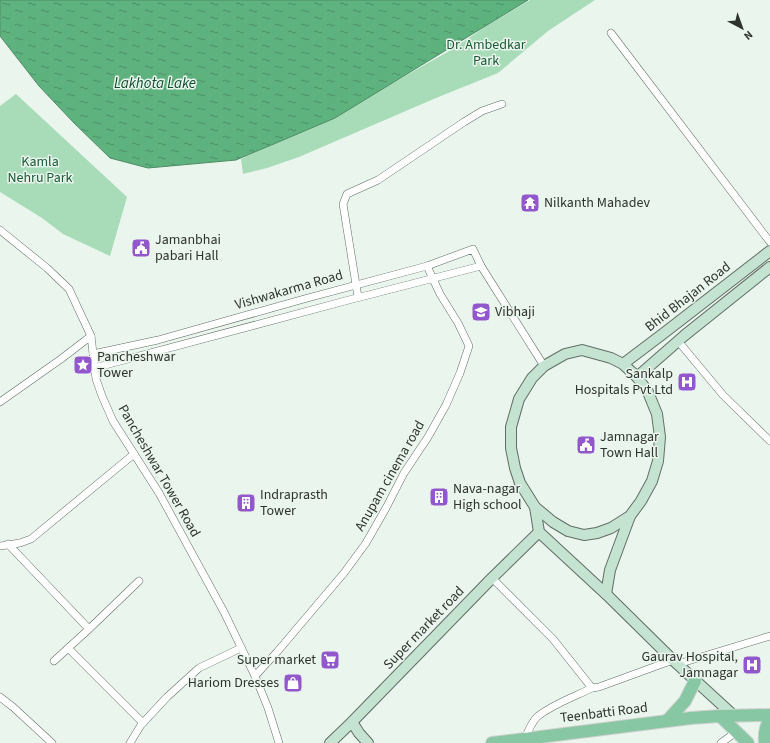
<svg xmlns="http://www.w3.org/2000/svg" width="770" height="743" font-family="'Source Sans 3',sans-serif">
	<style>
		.park { fill: #a8dbb8 }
		.water { fill: url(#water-ripples); stroke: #4f8c66 }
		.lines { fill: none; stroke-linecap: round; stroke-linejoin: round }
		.minor-casing { stroke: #626d65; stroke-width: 8 }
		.secondary-casing { stroke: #626d65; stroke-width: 12 }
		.primary-casing { stroke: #d1d2d1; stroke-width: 14 }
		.minor { stroke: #fff; stroke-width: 7 }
		.secondary { stroke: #c4e3d1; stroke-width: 10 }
		.primary { stroke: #88c7a3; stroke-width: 12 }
		.labels { text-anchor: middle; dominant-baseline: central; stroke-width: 3; stroke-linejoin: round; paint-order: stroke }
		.park-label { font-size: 14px; fill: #1b5936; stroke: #eaf6ed }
		.poi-label { font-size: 14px; fill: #2f3330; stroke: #eaf6ed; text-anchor: start }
		.street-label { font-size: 14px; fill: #2f3330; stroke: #eaf6ed }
		.water-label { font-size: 15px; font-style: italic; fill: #0c4e2c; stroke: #eaf6ed }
	</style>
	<defs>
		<pattern id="water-ripples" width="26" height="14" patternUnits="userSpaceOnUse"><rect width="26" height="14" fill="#5db27d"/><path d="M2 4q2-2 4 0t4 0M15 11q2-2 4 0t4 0" fill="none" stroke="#4d9167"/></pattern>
	</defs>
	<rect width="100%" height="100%" fill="#eaf6ed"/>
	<!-- park -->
	<g class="park">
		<polygon points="530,0 595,0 548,31 498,73 436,98 299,157 267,168 243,174 241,159 341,112 451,50 488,25"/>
		<polygon points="16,94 127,197 110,256 63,234 42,218 0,192 0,106"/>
	</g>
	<!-- water -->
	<polygon class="water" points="0,0 528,0 335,118 236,160 148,168 110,158 74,123 39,86 0,36"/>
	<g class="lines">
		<!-- minor casing -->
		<g class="minor-casing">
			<g id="minor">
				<polyline points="611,33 770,242"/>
				<polyline points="0,230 47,268 69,289 91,336 96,379 102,396 113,421 159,493 224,612 255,676 268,708 279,743"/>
				<polyline points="358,297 343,204 347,194 378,180 464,122 482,111 502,104"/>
				<polyline points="678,341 723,395 770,441"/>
				<polyline points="93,354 158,340 304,299 427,266 473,249 481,266 544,366"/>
				<polyline points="94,368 345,301 481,266"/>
				<polyline points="0,402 61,359 91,336"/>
				<polyline points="8,544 89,629 54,661"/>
				<polyline points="0,546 20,543 31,539 134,454"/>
				<polyline points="492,578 553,639 592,688"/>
				<polyline points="89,629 139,581"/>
				<polyline points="68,648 143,723"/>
				<polyline points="678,664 770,636"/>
				<polyline points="255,676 277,652 344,573 366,543 386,508 404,473 428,437 446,405 460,373 469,346 458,323 440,294 427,266"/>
				<polyline points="0,697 13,707 52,743"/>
				<path d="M 525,739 C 528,731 531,723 537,717 C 551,705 576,696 592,688 L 599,687 L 673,660"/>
				<polyline points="130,743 141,725 167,697 199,668 241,648"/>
				<polyline points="721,743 736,732"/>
			</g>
		</g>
		<!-- secondary casing -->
		<g class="secondary-casing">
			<g id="secondary">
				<polygon points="582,350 611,358 623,364 637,377 648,392 657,414 660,437 658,461 652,481 641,501 630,516 611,528 597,533 584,535 568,531 553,522 535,507 520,483 515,468 511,448 511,427 519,399 532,378 544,366 565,354"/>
				<polyline points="623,364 664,333 770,251"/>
				<polyline points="637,377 685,335 770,267"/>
				<polyline points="535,507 539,532 606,594 673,660 733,715"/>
				<polyline points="606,594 610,570 630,516"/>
				<polyline points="352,722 359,733 368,743"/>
				<polyline points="330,743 352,722 492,578 539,532"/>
			</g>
		</g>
		<!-- primary casing -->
		<g class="primary-casing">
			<g id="primary">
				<polyline points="720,716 748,743"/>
				<polyline points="667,721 685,701 695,681"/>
				<polyline points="492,743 691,718 720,716 770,715"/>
				<path d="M 765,743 C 764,734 765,727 770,719"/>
			</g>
		</g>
		<!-- minor -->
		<use href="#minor" class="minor"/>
		<!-- secondary -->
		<use href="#secondary" class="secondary"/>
		<!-- primary -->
		<use href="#primary" class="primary"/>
	</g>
	<!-- icons -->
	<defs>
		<g id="temple-square" transform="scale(1)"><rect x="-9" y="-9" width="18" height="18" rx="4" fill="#9257cd" stroke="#eaf6ed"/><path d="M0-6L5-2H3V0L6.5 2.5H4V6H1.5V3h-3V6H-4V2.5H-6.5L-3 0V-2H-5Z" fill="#fff"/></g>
		<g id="civic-square" transform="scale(1)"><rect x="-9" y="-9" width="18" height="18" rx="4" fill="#9257cd" stroke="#eaf6ed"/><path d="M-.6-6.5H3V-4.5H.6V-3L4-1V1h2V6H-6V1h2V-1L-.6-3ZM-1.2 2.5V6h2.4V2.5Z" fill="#fff"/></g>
		<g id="school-square" transform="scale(1)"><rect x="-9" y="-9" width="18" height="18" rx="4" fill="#9257cd" stroke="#eaf6ed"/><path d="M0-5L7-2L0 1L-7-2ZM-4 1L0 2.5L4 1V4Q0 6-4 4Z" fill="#fff"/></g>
		<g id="sight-square" transform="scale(1)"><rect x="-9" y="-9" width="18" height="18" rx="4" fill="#9257cd" stroke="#eaf6ed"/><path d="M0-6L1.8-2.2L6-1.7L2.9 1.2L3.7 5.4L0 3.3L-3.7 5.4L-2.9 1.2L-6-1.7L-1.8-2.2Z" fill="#fff"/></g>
		<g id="hospital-square" transform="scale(1)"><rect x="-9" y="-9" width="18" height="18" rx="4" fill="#9257cd" stroke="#eaf6ed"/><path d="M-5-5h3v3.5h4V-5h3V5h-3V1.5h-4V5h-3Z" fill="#fff"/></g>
		<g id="building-square" transform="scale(1)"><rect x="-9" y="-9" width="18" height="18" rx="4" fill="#9257cd" stroke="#eaf6ed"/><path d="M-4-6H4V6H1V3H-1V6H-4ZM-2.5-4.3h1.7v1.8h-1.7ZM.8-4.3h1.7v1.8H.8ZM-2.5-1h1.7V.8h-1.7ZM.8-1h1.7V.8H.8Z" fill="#fff"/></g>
		<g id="supermarket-square" transform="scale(1)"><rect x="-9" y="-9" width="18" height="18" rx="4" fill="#9257cd" stroke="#eaf6ed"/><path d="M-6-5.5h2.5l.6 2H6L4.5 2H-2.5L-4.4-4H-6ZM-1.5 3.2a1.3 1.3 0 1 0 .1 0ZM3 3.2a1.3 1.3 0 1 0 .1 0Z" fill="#fff"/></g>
		<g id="shop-square" transform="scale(1)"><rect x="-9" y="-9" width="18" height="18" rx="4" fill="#9257cd" stroke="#eaf6ed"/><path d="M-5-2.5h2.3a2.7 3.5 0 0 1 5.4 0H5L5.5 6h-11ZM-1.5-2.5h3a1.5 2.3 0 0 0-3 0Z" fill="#fff"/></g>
	</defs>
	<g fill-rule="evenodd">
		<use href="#temple-square" x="530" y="203"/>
		<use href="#civic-square" x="141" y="248"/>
		<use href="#school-square" x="481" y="312"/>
		<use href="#sight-square" x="83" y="365"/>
		<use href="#hospital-square" x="687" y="382"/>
		<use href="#civic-square" x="586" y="445"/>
		<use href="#building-square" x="439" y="497"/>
		<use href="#building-square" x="246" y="503"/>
		<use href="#supermarket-square" x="330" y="660"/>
		<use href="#hospital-square" x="752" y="665"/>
		<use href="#shop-square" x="293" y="683"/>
	</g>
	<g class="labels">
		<!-- park labels -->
		<g class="park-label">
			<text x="486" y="45">Dr. Ambedkar<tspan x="486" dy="16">Park</tspan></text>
			<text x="40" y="162">Kamla<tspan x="40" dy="16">Nehru Park</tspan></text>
		</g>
		<!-- poi labels -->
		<g class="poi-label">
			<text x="544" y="203">Nilkanth Mahadev</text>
			<text x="155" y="240">Jamanbhai<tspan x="155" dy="16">pabari Hall</tspan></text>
			<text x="495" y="312">Vibhaji</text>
			<text x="97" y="357">Pancheshwar<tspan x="97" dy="16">Tower</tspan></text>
			<text x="673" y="374" text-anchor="end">Sankalp<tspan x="673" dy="16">Hospitals Pvt Ltd</tspan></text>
			<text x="600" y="437">Jamnagar<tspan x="600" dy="16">Town Hall</tspan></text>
			<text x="453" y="489">Nava-nagar<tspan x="453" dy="16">High school</tspan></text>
			<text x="260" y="495">Indraprasth<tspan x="260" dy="16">Tower</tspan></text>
			<text x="738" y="657" text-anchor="end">Gaurav Hospital,<tspan x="738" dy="16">Jamnagar</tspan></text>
			<text x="316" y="660" text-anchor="end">Super market</text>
			<text x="279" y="683" text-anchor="end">Hariom Dresses</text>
		</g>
		<!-- street labels -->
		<g class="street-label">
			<text transform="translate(289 290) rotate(-16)">Vishwakarma Road</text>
			<text transform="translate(688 297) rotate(-38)">Bhid Bhajan Road</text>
			<text transform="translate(159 471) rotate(60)">Pancheshwar Tower Road</text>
			<text transform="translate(390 476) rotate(-60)">Anupam cinema road</text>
			<text transform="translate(424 628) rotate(-46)">Super market road</text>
			<text transform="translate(604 713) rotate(-7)">Teenbatti Road</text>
		</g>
		<!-- water labels -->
		<g class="water-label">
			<text x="155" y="83">Lakhota Lake</text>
		</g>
	</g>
	<!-- north arrow -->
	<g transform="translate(742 28) rotate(139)" stroke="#eaf6ed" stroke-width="3" paint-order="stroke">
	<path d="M0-3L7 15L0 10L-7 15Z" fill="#2f3330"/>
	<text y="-6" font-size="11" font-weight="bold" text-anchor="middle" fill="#2f3330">N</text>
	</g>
</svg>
